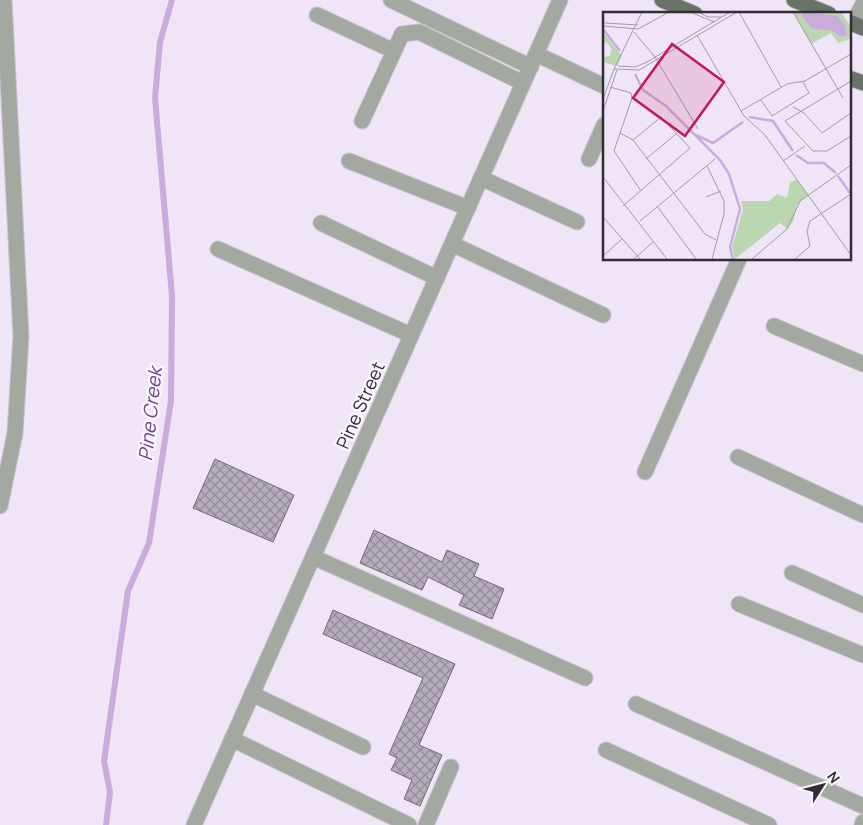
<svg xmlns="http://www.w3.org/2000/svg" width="863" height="825" font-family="Manrope,sans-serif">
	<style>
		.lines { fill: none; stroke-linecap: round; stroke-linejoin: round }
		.stream { stroke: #c9abdc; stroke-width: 6 }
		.building { fill: url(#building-cross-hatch); stroke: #726a78 }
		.minor-casing { stroke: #c9c0cf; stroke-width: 17 }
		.major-casing { stroke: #c9c0cf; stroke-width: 17 }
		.minor { stroke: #a3a8a1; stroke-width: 15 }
		.major { stroke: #697266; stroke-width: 15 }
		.labels { text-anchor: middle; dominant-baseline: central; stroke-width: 5; stroke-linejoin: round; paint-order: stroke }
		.street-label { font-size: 18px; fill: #312d33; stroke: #faf4fe }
		.water-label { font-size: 19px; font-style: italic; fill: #6b4481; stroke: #faf4fe }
		.inset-river { fill: none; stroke: #c9abdc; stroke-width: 2.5 }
		.inset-road { fill: none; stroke: #a39ba8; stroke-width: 1 }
		.view { fill: #c2185b; fill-opacity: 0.15; stroke: #c2185b; stroke-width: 2.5 }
		.inset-edge { fill: none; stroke: #312d33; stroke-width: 2.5 }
	</style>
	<defs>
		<pattern id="building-cross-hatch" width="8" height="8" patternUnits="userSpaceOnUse" patternTransform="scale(1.25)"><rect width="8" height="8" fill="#b5abbb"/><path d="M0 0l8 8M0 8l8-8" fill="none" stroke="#948c99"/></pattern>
	</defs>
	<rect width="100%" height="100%" fill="#efe5f6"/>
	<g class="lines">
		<!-- stream -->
		<polyline class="stream" points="106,825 110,792 104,761 128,591 149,543 171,401 172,296 155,98 160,42 172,0"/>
	</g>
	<!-- building -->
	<g class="building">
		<polygon points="215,459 294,495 273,542 193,508"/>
		<polygon points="374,530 442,562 447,550 479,564 474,576 504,589 492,619 459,605 464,595 428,577 422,590 360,563"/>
		<polygon points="333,610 455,664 419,745 442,755 420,806 404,799 412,780 391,770 397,758 389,754 423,678 323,634"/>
	</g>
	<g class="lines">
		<!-- minor casing -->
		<g class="minor-casing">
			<g id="minor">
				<polyline points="391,0 531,67"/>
				<polyline points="317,15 394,51"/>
				<polyline points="853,23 863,4"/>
				<polyline points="536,54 604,86"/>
				<polyline points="362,121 402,34 419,32 523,83"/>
				<polyline points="589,159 604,125"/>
				<polyline points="349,161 468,208"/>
				<polyline points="481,178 577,222"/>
				<polyline points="321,223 437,278"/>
				<polyline points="452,244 603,315"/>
				<polyline points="218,249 411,335"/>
				<polyline points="774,326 863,364"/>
				<polyline points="738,457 863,515"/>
				<polyline points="645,472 739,259"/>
				<polyline points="0,506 15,433 21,336 4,0"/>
				<polyline points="313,557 585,678"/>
				<polyline points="792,573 863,605"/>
				<polyline points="739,604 863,655"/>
				<polyline points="252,694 363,747"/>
				<polyline points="636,704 863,806"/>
				<polyline points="232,739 409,825"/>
				<polyline points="606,750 769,825"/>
				<polyline points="194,825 560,0"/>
				<polyline points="426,825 451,767"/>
				<polyline points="862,825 863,822"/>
			</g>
		</g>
		<!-- major casing -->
		<g class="major-casing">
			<g id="major">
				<polyline points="662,0 695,14"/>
				<polyline points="794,0 829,14"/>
				<polyline points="849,22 863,28"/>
				<polyline points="849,78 863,83"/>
			</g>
		</g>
		<!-- minor -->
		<use href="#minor" class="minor"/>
		<!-- major -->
		<use href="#major" class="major"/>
	</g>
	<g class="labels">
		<!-- street labels -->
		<g class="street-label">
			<text transform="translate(360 405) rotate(-66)">Pine Street</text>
		</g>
		<!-- water labels -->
		<g class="water-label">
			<text transform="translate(150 414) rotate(-84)">Pine Creek</text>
		</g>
	</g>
	<!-- overview -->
	<g transform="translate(603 12)">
		<rect width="248" height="248" fill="#efe5f6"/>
		<path d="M 0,20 L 19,44 L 14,54 L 0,50 L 0,45 L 7,44 L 8,37 L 11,40 L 3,29 L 0,34 Z" fill="#bad7b2"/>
		<path d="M 190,0 L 238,0 L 247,14 L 247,27 L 235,31 L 228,21 L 208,32 ZM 194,168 L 205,183 L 193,194 L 191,208 L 184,217 L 177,211 L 132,247 L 129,235 L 140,198 L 138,189 L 166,189 L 174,182 L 184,186 L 187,170 Z" fill="#bad7b2"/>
		<path d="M 200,0 L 234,4 L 242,13 L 244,23 L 239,25 L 227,18 L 209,17 L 199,4 Z" fill="#c9abdc"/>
		<path class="inset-river" d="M 0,17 L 17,39M 32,62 L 40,78 L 63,94 L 117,148 L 126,162 L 137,197 L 127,235 L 130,247M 146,105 L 170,109 L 190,139M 93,123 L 110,131 L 140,110M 193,143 L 205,151 L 221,151 L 233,161M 235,164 L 247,181"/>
		<path class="inset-road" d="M 39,0 L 11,57 L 36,58 L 134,0M 87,0 L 111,10M 95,0 L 105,5 L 118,5M 136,0 L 178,75M 190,0 L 240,86M 2,11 L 35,13M 0,14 L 35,17 L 66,0M 31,20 L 52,45 L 95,117M 94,23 L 141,104 L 162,123 L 248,243M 15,54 L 32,55 L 44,50 L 127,0M 248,69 L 182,109 L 210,139 L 224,139 L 248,124M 7,75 L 28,81 L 29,86 L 58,105 L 87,136 L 20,194M 29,86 L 11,139 L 38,179M 0,87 L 11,57M 157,87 L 169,104 L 206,81 L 200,70M 190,95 L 201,101 L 219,121 L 248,101M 0,99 L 14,58M 138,99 L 184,72 L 202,69 L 248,42M 17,121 L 30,128 L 102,222 L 113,228M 30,128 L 58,105M 43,147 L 73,122M 180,149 L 202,134M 104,154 L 121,189 L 121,202 L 109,247M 0,165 L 64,247M 103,185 L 118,179M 54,194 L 93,247M 0,205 L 37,247M 37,209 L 112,147M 0,244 L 19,227M 31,247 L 51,229M 149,247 L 184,217 L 197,189 L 248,153M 192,247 L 207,234 L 204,219 L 207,209 L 248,182"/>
		<path class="view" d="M 69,32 L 121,70 L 82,124 L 30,86 Z"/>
		<rect width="248" height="248" class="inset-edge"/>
	</g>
	<!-- north arrow -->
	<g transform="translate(823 785) rotate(54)" stroke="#faf4fe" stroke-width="4" paint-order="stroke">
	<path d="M0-4L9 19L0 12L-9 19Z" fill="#312d33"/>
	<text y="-8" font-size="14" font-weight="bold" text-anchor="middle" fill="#312d33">N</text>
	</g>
</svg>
